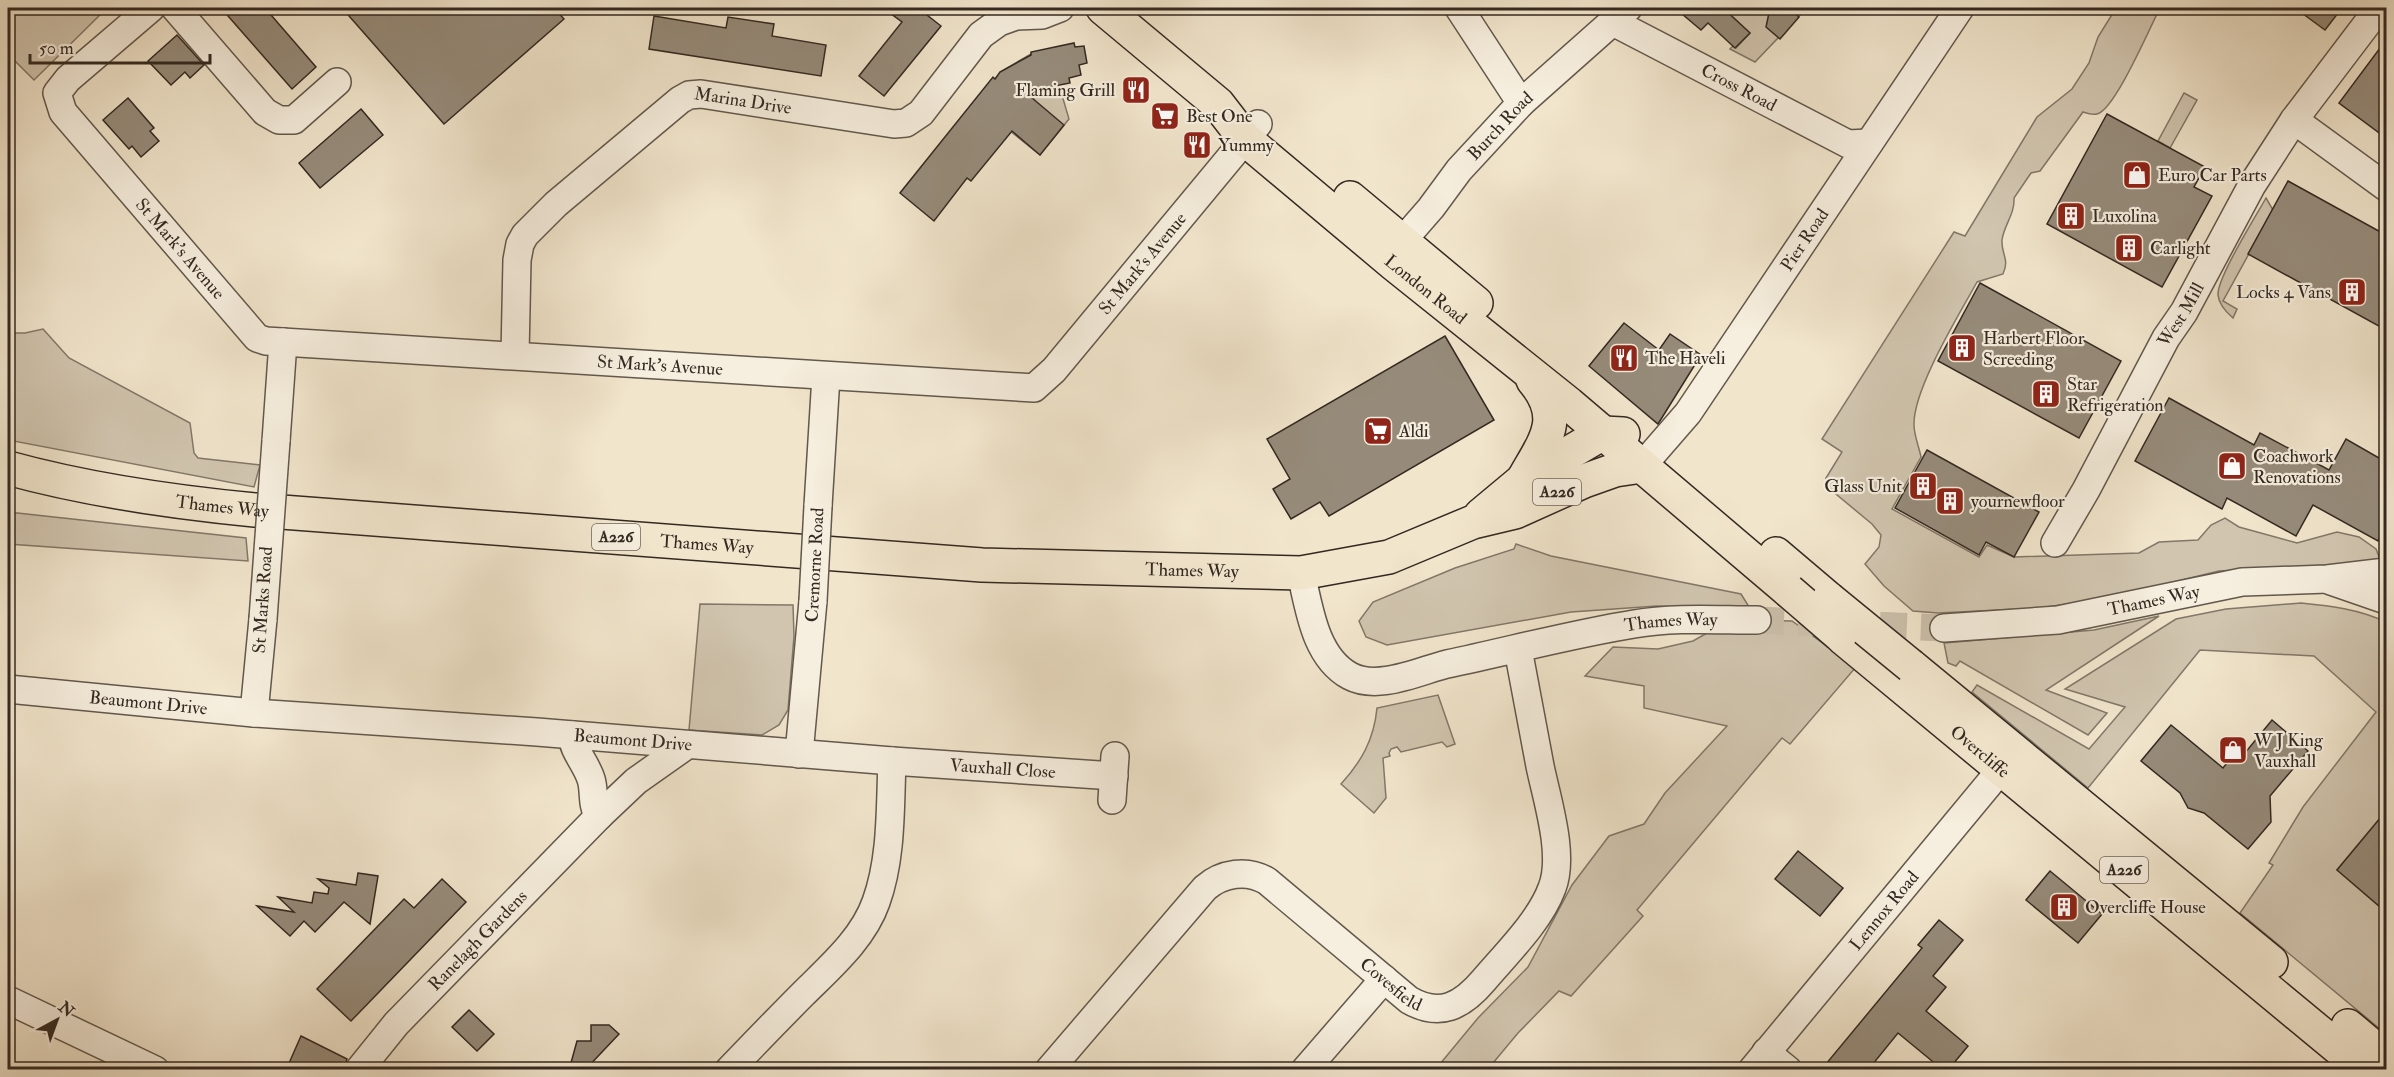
<svg xmlns="http://www.w3.org/2000/svg" width="2394" height="1077" font-family="'IM FELL Double Pica',serif">
	<style>
		.green { fill: #d1c5af; stroke: #827768; stroke-width: 1.5 }
		.building { fill: #968b7a; stroke: #332921; stroke-width: 1.5 }
		.lines { fill: none; stroke-linecap: round; stroke-linejoin: round }
		.minor-tunnel { stroke: #cbbfaa; stroke-width: 27; stroke-dasharray: 27 14; stroke-linecap: butt }
		.minor-casing { stroke: #62584c; stroke-width: 30 }
		.major-casing { stroke: #332921; stroke-width: 36 }
		.minor { stroke: #f6eede; stroke-width: 27 }
		.major { stroke: #f1e5cc; stroke-width: 33 }
		.minor-bridge-casing { stroke: #62584c; stroke-width: 30; stroke-linecap: butt }
		.major-bridge-casing { stroke: #332921; stroke-width: 36; stroke-linecap: butt }
		.minor-bridge { stroke: #f6eede; stroke-width: 27 }
		.major-bridge { stroke: #f1e5cc; stroke-width: 33 }
		.labels { text-anchor: middle; dominant-baseline: central; stroke-width: 4.5; stroke-linejoin: round; paint-order: stroke }
		.shield { fill: #f6eede; stroke: #6e645a; stroke-width: 1.5 }
		.shield-label { font-size: 16px; font-weight: bold; fill: #332921 }
		.street-label { font-size: 18px; fill: #332921; stroke: #f6eede }
		.poi-label { font-size: 18px; fill: #332921; stroke: #f6eede; text-anchor: start }
	</style>
	<rect width="100%" height="100%" fill="#f1e5cc"/>
	<filter id="stains"><feTurbulence type="fractalNoise" baseFrequency=".00333" numOctaves="4"/><feColorMatrix values="0 0 0 0 .2 0 0 0 0 .09 0 0 0 0 .02 0 0 0 .5 -.17"/></filter>
	<radialGradient id="worn" r=".72"><stop offset=".6" stop-color="#630" stop-opacity="0"/><stop offset="1" stop-color="#630" stop-opacity=".3"/></radialGradient>
	<!-- green -->
	<g class="green">
		<polygon points="8,8 107,8 34,80 12,58 8,61"/>
		<polygon points="1723,8 1796,8 1802,13 1755,62 1730,49 1733,46 1736,48 1750,33"/>
		<path d="M 2116,8 L 2160,8 C 2150,27 2115,110 2097,114 C 2093,115 2086,113 2083,112 L 2040,171 L 2031,173 L 2014,198 C 2015,214 2004,225 2002,240 C 2001,255 2010,258 2003,274 L 1977,282 C 1959,315 1913,389 1914,425 C 1914,435 1919,447 1921,457 L 1892,509 L 1979,557 L 1987,545 L 2014,557 L 2139,553 L 2159,542 L 2198,540 L 2211,525 L 2225,518 L 2239,527 L 2297,543 L 2337,532 L 2359,537 L 2376,549 L 2381,562 L 2219,571 L 2107,598 L 2040,608 L 1938,613 L 1913,611 L 1884,586 L 1865,564 L 1879,547 L 1881,535 L 1872,524 L 1825,485 L 1826,478 L 1842,452 L 1822,439 L 1954,232 L 1965,236 L 2037,117 L 2072,89 L 2089,63 L 2098,37 Z"/>
		<polygon points="1031,54 1059,85 1069,119 1040,155 975,103 1022,113 1034,99 1000,72"/>
		<polygon points="2184,93 2197,100 2170,148 2158,141"/>
		<path d="M 2266,198 L 2273,210 L 2223,301 L 2237,309 L 2233,318 C 2226,312 2219,305 2218,295 C 2217,278 2256,216 2266,198 Z"/>
		<polygon points="43,329 69,358 190,423 194,453 198,458 260,465 254,487 8,440 8,333 25,333"/>
		<polygon points="8,512 246,538 248,561 8,544"/>
		<polygon points="1516,544 1551,556 1741,594 1751,610 1657,606 1571,612 1387,645 1366,637 1359,621 1373,602 1455,568 1514,549"/>
		<path d="M 2301,603 C 2331,606 2358,609 2386,622 L 2386,811 L 2337,870 L 2386,912 L 2386,1034 L 2240,913 L 2273,865 L 2269,863 L 2303,807 L 2376,712 L 2314,656 L 2200,650 L 2088,788 L 1972,692 L 1977,685 L 2089,749 L 2125,707 L 2065,689 L 2176,619 L 2226,609 Z"/>
		<polygon points="700,604 793,605 794,636 788,710 779,725 762,735 689,730"/>
		<polygon points="2159,616 2046,690 2107,713 2088,735 1960,661 1956,666 1948,663 1944,643 2094,630"/>
		<polygon points="1730,620 1792,621 1856,667 1790,744 1782,738 1637,910 1643,916 1571,996 1559,991 1518,1033 1488,1069 1435,1070 1478,1018 1528,967 1572,885 1609,836 1644,824 1665,793 1727,726 1644,708 1644,686 1585,676 1613,647 1658,649 1693,641"/>
		<path d="M 1438,695 L 1455,744 L 1447,747 L 1442,742 L 1401,752 L 1397,747 L 1391,749 L 1389,753 L 1390,756 L 1383,758 L 1386,798 L 1374,813 L 1341,784 C 1362,761 1374,739 1377,708 Z"/>
	</g>
	<!-- building -->
	<g class="building">
		<polygon points="221,8 265,8 316,67 292,89"/>
		<polygon points="342,8 554,8 564,19 444,124"/>
		<polygon points="883,8 918,8 941,26 884,96 859,76 902,22"/>
		<polygon points="1675,8 1723,8 1750,33 1735,48 1708,23 1701,30"/>
		<polygon points="1770,8 1789,8 1799,17 1780,39 1766,27"/>
		<polygon points="2295,8 2342,8 2325,30"/>
		<polygon points="654,16 726,28 728,17 774,24 772,36 826,45 821,76 649,49"/>
		<polygon points="177,35 204,65 190,78 185,72 171,85 148,61"/>
		<polygon points="2386,40 2386,138 2339,103"/>
		<polygon points="1074,43 1075,47 1084,46 1087,63 1079,65 1081,75 1069,78 1070,83 1025,92 1064,125 1040,155 1012,131 971,181 967,178 934,221 900,193 993,77 995,79 1000,72 1031,55 1031,52"/>
		<polygon points="128,98 154,128 150,131 159,141 141,157 132,146 129,149 103,120"/>
		<polygon points="361,109 383,135 320,188 299,163"/>
		<polygon points="2107,114 2205,167 2194,187 2212,196 2162,287 2047,224"/>
		<polygon points="2288,181 2386,235 2386,330 2248,254"/>
		<polygon points="1980,283 2121,361 2079,438 1938,361"/>
		<polygon points="1624,323 1659,350 1670,334 1701,355 1658,424 1589,366"/>
		<polygon points="1445,336 1494,420 1329,516 1320,502 1291,519 1273,489 1290,479 1267,439"/>
		<polygon points="2169,398 2254,445 2260,433 2329,470 2346,439 2386,462 2386,525 2378,541 2313,505 2296,536 2227,498 2222,509 2135,461"/>
		<polygon points="1927,450 2039,512 2014,557 1986,542 1979,555 1895,508"/>
		<polygon points="2272,720 2308,751 2270,796 2271,822 2248,849 2204,813 2188,808 2180,793 2141,761 2171,725 2223,768 2234,754 2240,759"/>
		<polygon points="2386,811 2386,912 2337,870"/>
		<polygon points="1798,851 1843,888 1820,916 1775,879"/>
		<polygon points="2050,871 2102,914 2078,943 2026,900"/>
		<polygon points="358,873 378,876 370,924 344,902 315,932 304,921 290,936 257,906 294,912 278,897 312,903 314,892 328,894 329,888 318,879 356,885"/>
		<polygon points="442,879 466,902 351,1021 317,989 404,899 414,908"/>
		<polygon points="1939,920 1963,940 1933,976 1946,987 1926,1011 1968,1046 1948,1070 1943,1070 1898,1033 1868,1070 1821,1070 1922,948 1918,945"/>
		<polygon points="469,1010 494,1034 477,1051 452,1027"/>
		<polygon points="591,1025 609,1025 619,1034 585,1070 569,1070 577,1041 591,1041"/>
		<polygon points="301,1036 347,1059 344,1070 286,1070"/>
	</g>
	<g class="lines">
		<!-- minor-tunnel -->
		<polyline class="minor-tunnel" points="1757,620 1944,628"/>
		<!-- minor casing -->
		<g class="minor-casing">
			<g id="minor">
				<path id="s1" d="M 151,8 L 68,79 L 57,93 L 63,112 L 257,338 L 266,341 L 1034,388 L 1054,370 L 1258,124"/>
				<polyline points="175,8 265,112 279,120 294,120 337,82"/>
				<polyline points="1459,8 1521,103"/>
				<path id="s2" d="M 1613,22 L 1848,144 L 1869,143"/>
				<polyline points="2294,120 2386,187"/>
				<path id="s3" d="M 1390,255 L 1431,208 L 1459,170 L 1521,103 L 1628,8"/>
				<path id="s4" d="M 515,355 L 517,260 L 520,244 L 525,235 L 556,204 L 680,100 L 689,95 L 701,94 L 894,124 L 906,123 L 921,113 L 981,35 L 999,22 L 1016,16 L 1042,15 L 1060,8"/>
				<polyline points="276,441 283,342"/>
				<path id="s5" d="M 1642,466 L 1688,413 L 1960,8"/>
				<polyline points="818,506 826,376"/>
				<path id="s6" d="M 2055,543 L 2086,490 L 2166,338 L 2184,312 L 2252,185 L 2294,120 L 2379,8"/>
				<path id="s7" d="M 1301,573 C 1309,608 1315,657 1350,676 C 1378,691 1419,671 1447,664 C 1509,651 1572,634 1634,624 C 1675,617 1716,620 1757,620"/>
				<polyline points="2331,581 2386,600"/>
				<path id="s8" d="M 1944,628 L 2058,620 L 2242,582 L 2327,579 L 2386,572"/>
				<path id="s9" d="M 8,689 L 254,713 L 537,732 L 892,761 C 890,807 892,858 876,902 C 863,939 830,967 803,994 C 778,1019 754,1044 729,1070"/>
				<polyline points="254,713 263,619"/>
				<polyline points="799,754 813,601"/>
				<path id="s10" d="M 892,761 L 1114,776"/>
				<polyline points="1112,800 1115,756"/>
				<polyline points="599,816 636,781 687,745"/>
				<polyline points="8,1000 155,1070"/>
				<polyline points="1766,1052 1788,1070"/>
				<path id="s11" d="M 359,1070 L 396,1024 L 599,816 C 591,805 595,791 591,779 C 586,763 573,751 572,735"/>
				<path id="s12" d="M 1049,1070 L 1205,888 C 1222,873 1247,869 1267,881 L 1409,1000 C 1440,1018 1462,1006 1484,980 C 1506,954 1540,921 1552,888 C 1565,855 1547,800 1540,766 C 1533,727 1525,688 1518,649"/>
				<polyline points="1305,1070 1384,979"/>
				<path id="s13" d="M 1752,1070 L 2013,755"/>
			</g>
		</g>
		<!-- major casing -->
		<g class="major-casing">
			<g id="major">
				<path id="s14" d="M 1103,8 L 1218,104 L 1245,139 L 1394,264 L 1569,404 L 1789,591"/>
				<polyline points="1350,198 1476,303"/>
				<path id="s15" d="M 8,468 C 88,490 171,502 255,510 L 982,565 L 1301,573 L 1389,557 L 1473,522 L 1515,512 L 1584,481 L 1615,470 L 1642,466"/>
				<path d="M 1523,480 C 1544,442 1566,419 1533,380"/>
				<polyline points="1481,515 1523,480 1603,433 1623,434"/>
				<polyline points="1776,554 1829,599"/>
				<path id="s16" d="M 1843,638 L 2365,1070"/>
				<polyline points="1911,666 2271,962"/>
				<polyline points="2348,1026 2386,1058"/>
			</g>
		</g>
		<!-- minor -->
		<use href="#minor" class="minor"/>
		<!-- major -->
		<use href="#major" class="major"/>
		<!-- minor-bridge casing -->
		<g class="minor-bridge-casing">
			<g id="minor-bridge">
				<polyline points="813,601 818,506"/>
				<polyline points="263,619 276,441"/>
			</g>
		</g>
		<!-- major-bridge casing -->
		<g class="major-bridge-casing">
			<g id="major-bridge">
				<polyline points="1789,591 1840,635"/>
				<polyline points="1829,599 1911,666"/>
			</g>
		</g>
		<!-- minor-bridge -->
		<use href="#minor-bridge" class="minor-bridge"/>
		<!-- major-bridge -->
		<use href="#major-bridge" class="major-bridge"/>
	</g>
	<!-- icons -->
	<defs>
		<g id="restaurant-square" transform="scale(1.5)"><rect x="-9" y="-9" width="18" height="18" rx="4" fill="#8f2418" stroke="#f6eede"/><path d="M-5-6h1v4h1v-4h1v4h1v-4h1v5L-1.5 .5V6h-2V.5L-5-1ZM5-6V6H3V1.5H1.5Q1.5-4 5-6Z" fill="#fff"/></g>
		<g id="supermarket-square" transform="scale(1.5)"><rect x="-9" y="-9" width="18" height="18" rx="4" fill="#8f2418" stroke="#f6eede"/><path d="M-6-5.5h2.5l.6 2H6L4.5 2H-2.5L-4.4-4H-6ZM-1.5 3.2a1.3 1.3 0 1 0 .1 0ZM3 3.2a1.3 1.3 0 1 0 .1 0Z" fill="#fff"/></g>
		<g id="shop-square" transform="scale(1.5)"><rect x="-9" y="-9" width="18" height="18" rx="4" fill="#8f2418" stroke="#f6eede"/><path d="M-5-2.5h2.3a2.7 3.5 0 0 1 5.4 0H5L5.5 6h-11ZM-1.5-2.5h3a1.5 2.3 0 0 0-3 0Z" fill="#fff"/></g>
		<g id="building-square" transform="scale(1.5)"><rect x="-9" y="-9" width="18" height="18" rx="4" fill="#8f2418" stroke="#f6eede"/><path d="M-4-6H4V6H1V3H-1V6H-4ZM-2.5-4.3h1.7v1.8h-1.7ZM.8-4.3h1.7v1.8H.8ZM-2.5-1h1.7V.8h-1.7ZM.8-1h1.7V.8H.8Z" fill="#fff"/></g>
	</defs>
	<g fill-rule="evenodd">
		<use href="#restaurant-square" x="1136" y="90"/>
		<use href="#supermarket-square" x="1165" y="116"/>
		<use href="#restaurant-square" x="1197" y="145"/>
		<use href="#shop-square" x="2137" y="175"/>
		<use href="#building-square" x="2071" y="216"/>
		<use href="#building-square" x="2129" y="248"/>
		<use href="#building-square" x="2352" y="292"/>
		<use href="#building-square" x="1962" y="348"/>
		<use href="#restaurant-square" x="1624" y="358"/>
		<use href="#building-square" x="2046" y="394"/>
		<use href="#supermarket-square" x="1378" y="431"/>
		<use href="#shop-square" x="2232" y="466"/>
		<use href="#building-square" x="1923" y="486"/>
		<use href="#building-square" x="1950" y="501"/>
		<use href="#shop-square" x="2233" y="750"/>
		<use href="#building-square" x="2064" y="907"/>
	</g>
	<g class="labels">
		<!-- shield labels -->
		<g class="shield">
			<rect x="1533" y="479" width="48" height="26" rx="4.5"/>
			<rect x="592" y="524" width="48" height="26" rx="4.5"/>
			<rect x="2100" y="857" width="48" height="26" rx="4.5"/>
		</g>
		<g class="shield-label">
			<text x="1557" y="492">A226</text>
			<text x="616" y="537">A226</text>
			<text x="2124" y="870">A226</text>
		</g>
		<!-- street labels -->
		<g class="street-label">
			<text stroke="none"><textPath href="#s2" startOffset="142">Cross Road</textPath></text>
			<text stroke="none"><textPath href="#s4" startOffset="392">Marina Drive</textPath></text>
			<text stroke="none"><textPath href="#s3" startOffset="170">Burch Road</textPath></text>
			<text stroke="none"><textPath href="#s5" startOffset="279">Pier Road</textPath></text>
			<text stroke="none"><textPath href="#s1" startOffset="327">St Mark's Avenue</textPath></text>
			<text stroke="none"><textPath href="#s1" startOffset="1389">St Mark's Avenue</textPath></text>
			<text stroke="none"><textPath href="#s14" startOffset="429">London Road</textPath></text>
			<text stroke="none"><textPath href="#s6" startOffset="261">West Mill</textPath></text>
			<text stroke="none"><textPath href="#s1" startOffset="849">St Mark's Avenue</textPath></text>
			<text stroke="none"><textPath href="#s15" startOffset="218">Thames Way</textPath></text>
			<text stroke="none"><textPath href="#s15" startOffset="704">Thames Way</textPath></text>
			<text transform="translate(815 565) rotate(-87)">Cremorne Road</text>
			<text stroke="none"><textPath href="#s15" startOffset="1190">Thames Way</textPath></text>
			<text transform="translate(263 600) rotate(-86)">St Marks Road</text>
			<text stroke="none"><textPath href="#s8" startOffset="212">Thames Way</textPath></text>
			<text stroke="none"><textPath href="#s7" startOffset="446">Thames Way</textPath></text>
			<text stroke="none"><textPath href="#s9" startOffset="141">Beaumont Drive</textPath></text>
			<text stroke="none"><textPath href="#s9" startOffset="627">Beaumont Drive</textPath></text>
			<text stroke="none"><textPath href="#s16" startOffset="178">Overcliffe</textPath></text>
			<text stroke="none"><textPath href="#s10" startOffset="111">Vauxhall Close</textPath></text>
			<text stroke="none"><textPath href="#s13" startOffset="207">Lennox Road</textPath></text>
			<text stroke="none"><textPath href="#s11" startOffset="176">Ranelagh Gardens</textPath></text>
			<text stroke="none"><textPath href="#s12" startOffset="468">Covesfield</textPath></text>
		</g>
		<!-- poi labels -->
		<g class="poi-label">
			<text x="1115" y="90" text-anchor="end">Flaming Grill</text>
			<text x="1186" y="116">Best One</text>
			<text x="1218" y="145">Yummy</text>
			<text x="2158" y="175">Euro Car Parts</text>
			<text x="2092" y="216">Luxolina</text>
			<text x="2150" y="248">Carlight</text>
			<text x="2331" y="292" text-anchor="end">Locks 4 Vans</text>
			<text x="1983" y="338">Harbert Floor<tspan x="1983" dy="21">Screeding</tspan></text>
			<text x="1645" y="358">The Haveli</text>
			<text x="2067" y="384">Star<tspan x="2067" dy="21">Refrigeration</tspan></text>
			<text x="1399" y="431">Aldi</text>
			<text x="2253" y="456">Coachwork<tspan x="2253" dy="21">Renovations</tspan></text>
			<text x="1902" y="486" text-anchor="end">Glass Unit</text>
			<text x="1971" y="501">yournewfloor</text>
			<text x="2254" y="740">W J King<tspan x="2254" dy="21">Vauxhall</tspan></text>
			<text x="2085" y="907">Overcliffe House</text>
		</g>
	</g>
	<!-- margin -->
	<rect width="2394" height="1077" fill="none" stroke="#f1e5cc" stroke-width="30"/>
	<rect x="9" y="9" width="2376" height="1059" fill="none" stroke="#332921" stroke-width="3"/>
	<rect x="15" y="15" width="2364" height="1047" fill="none" stroke="#332921" stroke-width="1.5"/>
	<!-- north arrow -->
	<g transform="translate(57 1020) rotate(41)" stroke="#f6eede" stroke-width="4.5" paint-order="stroke">
	<path d="M0-4.5L10 22L0 15L-10 22Z" fill="#332921"/>
	<text y="-9" font-size="16" font-weight="bold" text-anchor="middle" fill="#332921">N</text>
	</g>
	<!-- scale -->
	<path d="M30 54v9h180v-9" fill="none" stroke="#332921" stroke-width="3"/>
	<text x="39" y="54" font-size="18" fill="#332921" stroke="#f6eede" stroke-width="4.5" paint-order="stroke">50 m</text>
	<rect width="100%" height="100%" filter="url(#stains)"/>
	<rect width="100%" height="100%" fill="url(#worn)"/>
</svg>
